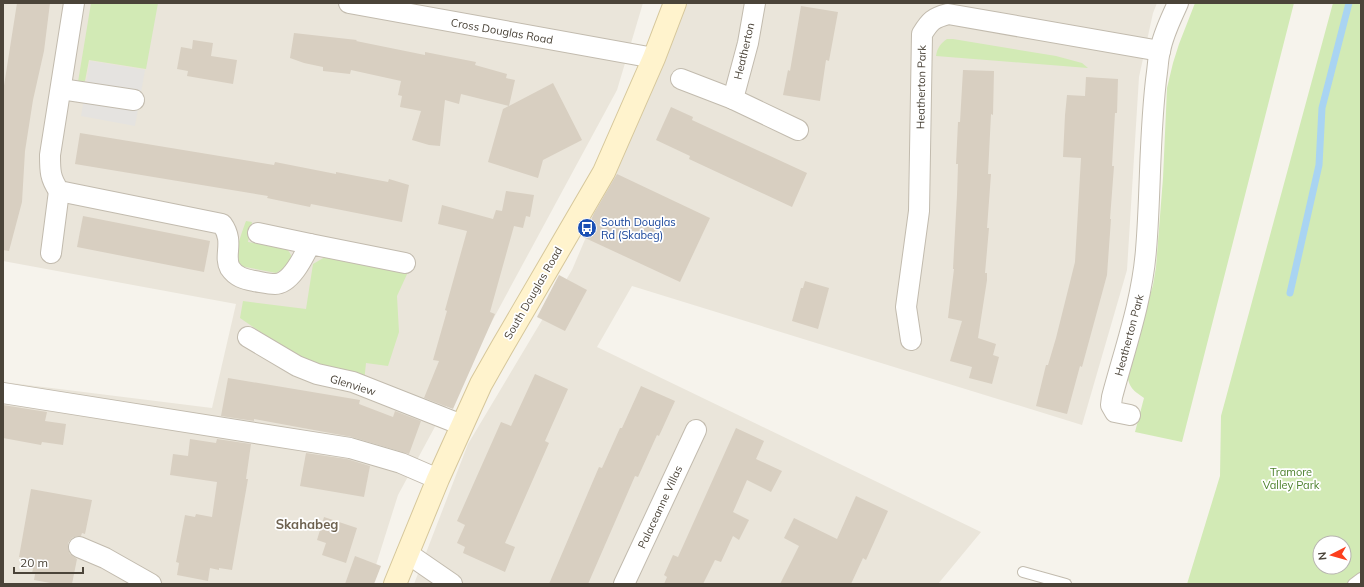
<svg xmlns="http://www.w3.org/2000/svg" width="1364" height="587" font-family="Mulish,sans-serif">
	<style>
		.residential { fill: #eae5da }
		.green { fill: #d2eab5; fill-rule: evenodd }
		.parking { fill: #e5e3e0 }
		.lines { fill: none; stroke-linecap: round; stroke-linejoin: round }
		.stream { stroke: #a9d4f2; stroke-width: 7 }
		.building { fill: #d8cfc1 }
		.service-casing { stroke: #c2bbae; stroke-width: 12 }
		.minor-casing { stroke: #c2bbae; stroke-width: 22 }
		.secondary-casing { stroke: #d6c79b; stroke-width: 24 }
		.service { stroke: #fff; stroke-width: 10 }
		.minor { stroke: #fff; stroke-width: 20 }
		.secondary { stroke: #fff3cd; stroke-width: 22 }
		.labels { text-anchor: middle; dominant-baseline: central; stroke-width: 3.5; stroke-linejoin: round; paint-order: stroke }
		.street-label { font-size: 11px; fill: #4b4439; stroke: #fff }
		.transit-label { font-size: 11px; fill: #164399; stroke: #fff; text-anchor: start }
		.park-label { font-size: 11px; fill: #4a7f2a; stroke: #fff }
		.quarter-label { font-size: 13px; font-weight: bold; fill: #6e6250; stroke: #fff }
	</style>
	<rect width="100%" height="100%" fill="#f6f3ec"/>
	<!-- residential -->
	<g class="residential">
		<polygon points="3,3 643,3 617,90 398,495 370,584 3,584 3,382 212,408 236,304 3,261"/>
		<polygon points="686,3 1157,3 1153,13 1139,77 1127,270 1082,425 632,286 597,347 981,532 938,584 414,584 468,444 572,270"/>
	</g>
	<!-- green -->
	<g class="green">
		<polygon points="91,3 158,3 146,69 89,60 85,81 78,82"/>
		<path d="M 1195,3 L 1294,3 L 1182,442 L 1135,432 L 1144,398 C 1133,390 1130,389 1127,375 L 1153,285 L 1156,267 L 1163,178 L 1167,88 L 1173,63 L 1179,44 Z"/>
		<path d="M 1333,3 L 1361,3 L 1361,584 L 1187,584 L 1220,476 L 1221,416 ZM 1320,543 L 1344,543 L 1344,567 L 1320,567 Z"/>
		<path d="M 947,39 L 953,39 L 1056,56 L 1082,63 L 1088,68 L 936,56 C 937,48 941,43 947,39 Z"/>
		<path d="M 246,221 L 252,222 L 248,242 L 285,248 C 292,253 292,257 291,264 L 276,273 L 240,266 C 232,256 242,232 246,221 Z"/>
		<polygon points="325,257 408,272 397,296 399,332 388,366 366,363 364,382 307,364 240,318 243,301 306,309 313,264"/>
	</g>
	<!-- parking -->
	<polygon class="parking" points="90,61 145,70 135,126 81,116"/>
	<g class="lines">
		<!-- stream -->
		<polyline class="stream" points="1290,293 1319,165 1322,108 1349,3"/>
	</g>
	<!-- building -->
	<g class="building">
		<polygon points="17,3 50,3 44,51 33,100 25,151 22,202 9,251 3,250 3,92"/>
		<polygon points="801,6 838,12 829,61 826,60 820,101 783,95 788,70 790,71"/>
		<polygon points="294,33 357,40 356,41 425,55 425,52 476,62 475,65 507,74 506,78 515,80 509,106 461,94 459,104 445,100 440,146 429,145 412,140 421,111 400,107 402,96 398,95 401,81 351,70 350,74 323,71 323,67 304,63 290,58"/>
		<polygon points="193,40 213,43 211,56 237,60 233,84 187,76 188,71 177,69 181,47 192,49"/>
		<polygon points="963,70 994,71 993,115 991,114 988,174 991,174 987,228 989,228 985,273 987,273 987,280 978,338 996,344 993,355 999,357 992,384 969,378 972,367 950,361 962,321 948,318 954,269 953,269 957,195 958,164 956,164 958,122 960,122"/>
		<polygon points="1086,77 1118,79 1117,113 1115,113 1112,166 1114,166 1110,219 1111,219 1107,275 1082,367 1080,366 1067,414 1036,406 1046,365 1048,365 1056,338 1075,262 1081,158 1063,157 1065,115 1067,95 1085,96"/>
		<polygon points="553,83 582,140 543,160 538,178 488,162 503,109"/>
		<polygon points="671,107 693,117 692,120 807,173 792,207 689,159 690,156 656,140"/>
		<polygon points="80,133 274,165 275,162 336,174 336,172 388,182 389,179 409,185 402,222 311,204 310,207 267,198 268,196 75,164"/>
		<polygon points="617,174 710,218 680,282 583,237 594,213"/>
		<polygon points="506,191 534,195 530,217 526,216 523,228 514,226 490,312 495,314 453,409 424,398 439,361 433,360 447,311 445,310 467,231 438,224 442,205 493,219 496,210 502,211"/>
		<polygon points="83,216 210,241 204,272 77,247"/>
		<polygon points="559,275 587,290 565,331 537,317"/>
		<polygon points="805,281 829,288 818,329 792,321 801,288 803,288"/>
		<polygon points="535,374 568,389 545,441 549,443 505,543 515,547 505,572 463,553 465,547 457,543 465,525 457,521 501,422 511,426"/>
		<polygon points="228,378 360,400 359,404 393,417 395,411 421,421 409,454 352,437 254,419 254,421 221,416"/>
		<polygon points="641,386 675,401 659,436 657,435 638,477 635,476 588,584 549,584 599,467 602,468 620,428 622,428"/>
		<polygon points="3,405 47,412 45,421 66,424 63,445 42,442 41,445 3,438"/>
		<polygon points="736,428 764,441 756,459 782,471 771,492 747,480 733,512 749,520 739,540 733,536 721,562 715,560 703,584 664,584 667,577 664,575 673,555 678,557"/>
		<polygon points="190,439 216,443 217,439 251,444 246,479 248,479 232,570 219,568 219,570 210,568 208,581 177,575 179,563 176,562 185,515 195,517 196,514 212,517 217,482 170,475 173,454 188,456"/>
		<polygon points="306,453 347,459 370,466 364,497 300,486"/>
		<polygon points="31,489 92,500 85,534 82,533 81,536 77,536 72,538 68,543 68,548 70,554 77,559 72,584 56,584 34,580 35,574 32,573 35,560 19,557"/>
		<polygon points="856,496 888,511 866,560 863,558 851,584 780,584 799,546 784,538 794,518 837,539"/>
		<polygon points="324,517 357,528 346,563 322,555 326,543 317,540"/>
		<polygon points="355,556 381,566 374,584 345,584"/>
	</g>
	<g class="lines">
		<!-- service casing -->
		<g class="service-casing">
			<g id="service">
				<polyline points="1023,572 1066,584"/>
				<polyline points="1353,584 1361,578"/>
			</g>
		</g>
		<!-- minor casing -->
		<g class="minor-casing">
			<g id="minor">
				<path d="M 74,3 L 50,155 C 50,171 50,178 59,191 L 222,224 C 235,242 223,255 230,268 C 236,277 244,279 254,281 C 261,282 268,284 275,284 C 291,284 304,256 310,244 L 405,263"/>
				<polyline points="349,3 654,58"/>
				<polyline points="681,79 733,99 798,130"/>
				<polyline points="61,89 134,100"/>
				<polyline points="733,99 748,43 755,3"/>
				<polyline points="258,233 310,244"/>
				<polyline points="51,253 59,191"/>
				<polyline points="248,337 297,366 317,374 353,382 462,425"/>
				<path d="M 911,340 L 906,307 L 919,211 L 922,34 C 930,21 933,18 948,14 L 1160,51"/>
				<polyline points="3,393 350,448 401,463 438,479"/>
				<path d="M 1130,415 L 1115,412 L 1111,405 L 1112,397 C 1125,348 1142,301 1146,250 C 1151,191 1149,131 1157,72 C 1158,65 1158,58 1160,51 C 1163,34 1171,19 1178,3"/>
				<polyline points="79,547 105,558 151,584"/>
				<polyline points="407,553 452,584"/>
				<polyline points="624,584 696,430"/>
			</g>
		</g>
		<!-- secondary casing -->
		<g class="secondary-casing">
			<polyline id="secondary" points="395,584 438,479 481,384 502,347 604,172 654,58 675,3"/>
		</g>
		<!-- service -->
		<use href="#service" class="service"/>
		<!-- minor -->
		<use href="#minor" class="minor"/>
		<!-- secondary -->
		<use href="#secondary" class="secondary"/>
	</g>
	<!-- icons -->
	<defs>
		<g id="bus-disc" transform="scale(1)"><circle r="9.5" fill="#1a4fb4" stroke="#fff"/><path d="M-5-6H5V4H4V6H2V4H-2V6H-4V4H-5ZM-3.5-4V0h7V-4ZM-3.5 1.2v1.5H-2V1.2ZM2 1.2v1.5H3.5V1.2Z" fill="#fff"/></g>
	</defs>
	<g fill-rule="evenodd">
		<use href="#bus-disc" x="587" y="228"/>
	</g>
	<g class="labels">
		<!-- street labels -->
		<g class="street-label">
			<text transform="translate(502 31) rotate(10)">Cross Douglas Road</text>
			<text transform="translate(744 51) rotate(-77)">Heatherton</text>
			<text transform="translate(921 87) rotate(-89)">Heatherton Park</text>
			<text transform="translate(533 293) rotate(-60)">South Douglas Road</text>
			<text transform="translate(1129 335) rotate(-75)">Heatherton Park</text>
			<text transform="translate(353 385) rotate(17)">Glenview</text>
			<text transform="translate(660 507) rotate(-65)">Palaceanne Villas</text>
		</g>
		<!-- transit labels -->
		<g class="transit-label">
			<text x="601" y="222">South Douglas<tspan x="601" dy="13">Rd (Skabeg)</tspan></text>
		</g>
		<!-- park labels -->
		<g class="park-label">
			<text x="1291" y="472">Tramore<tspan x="1291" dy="13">Valley Park</tspan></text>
		</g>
		<!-- quarter labels -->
		<g class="quarter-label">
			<text x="307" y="524">Skahabeg</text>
		</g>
	</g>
	<!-- border -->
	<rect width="1364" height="587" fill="none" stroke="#4b4439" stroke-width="8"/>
	<!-- north arrow -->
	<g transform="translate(1332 555) rotate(264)"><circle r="19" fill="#ffffff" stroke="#b7b4b0"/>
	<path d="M0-3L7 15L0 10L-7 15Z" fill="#fc3f1d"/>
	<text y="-6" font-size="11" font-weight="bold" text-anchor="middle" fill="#4b4439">N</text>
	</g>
	<!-- scale -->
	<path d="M14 567v6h69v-6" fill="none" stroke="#4b4439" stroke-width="2"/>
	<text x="20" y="567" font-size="12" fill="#4b4439" stroke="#ffffff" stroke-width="3" paint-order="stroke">20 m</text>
</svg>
